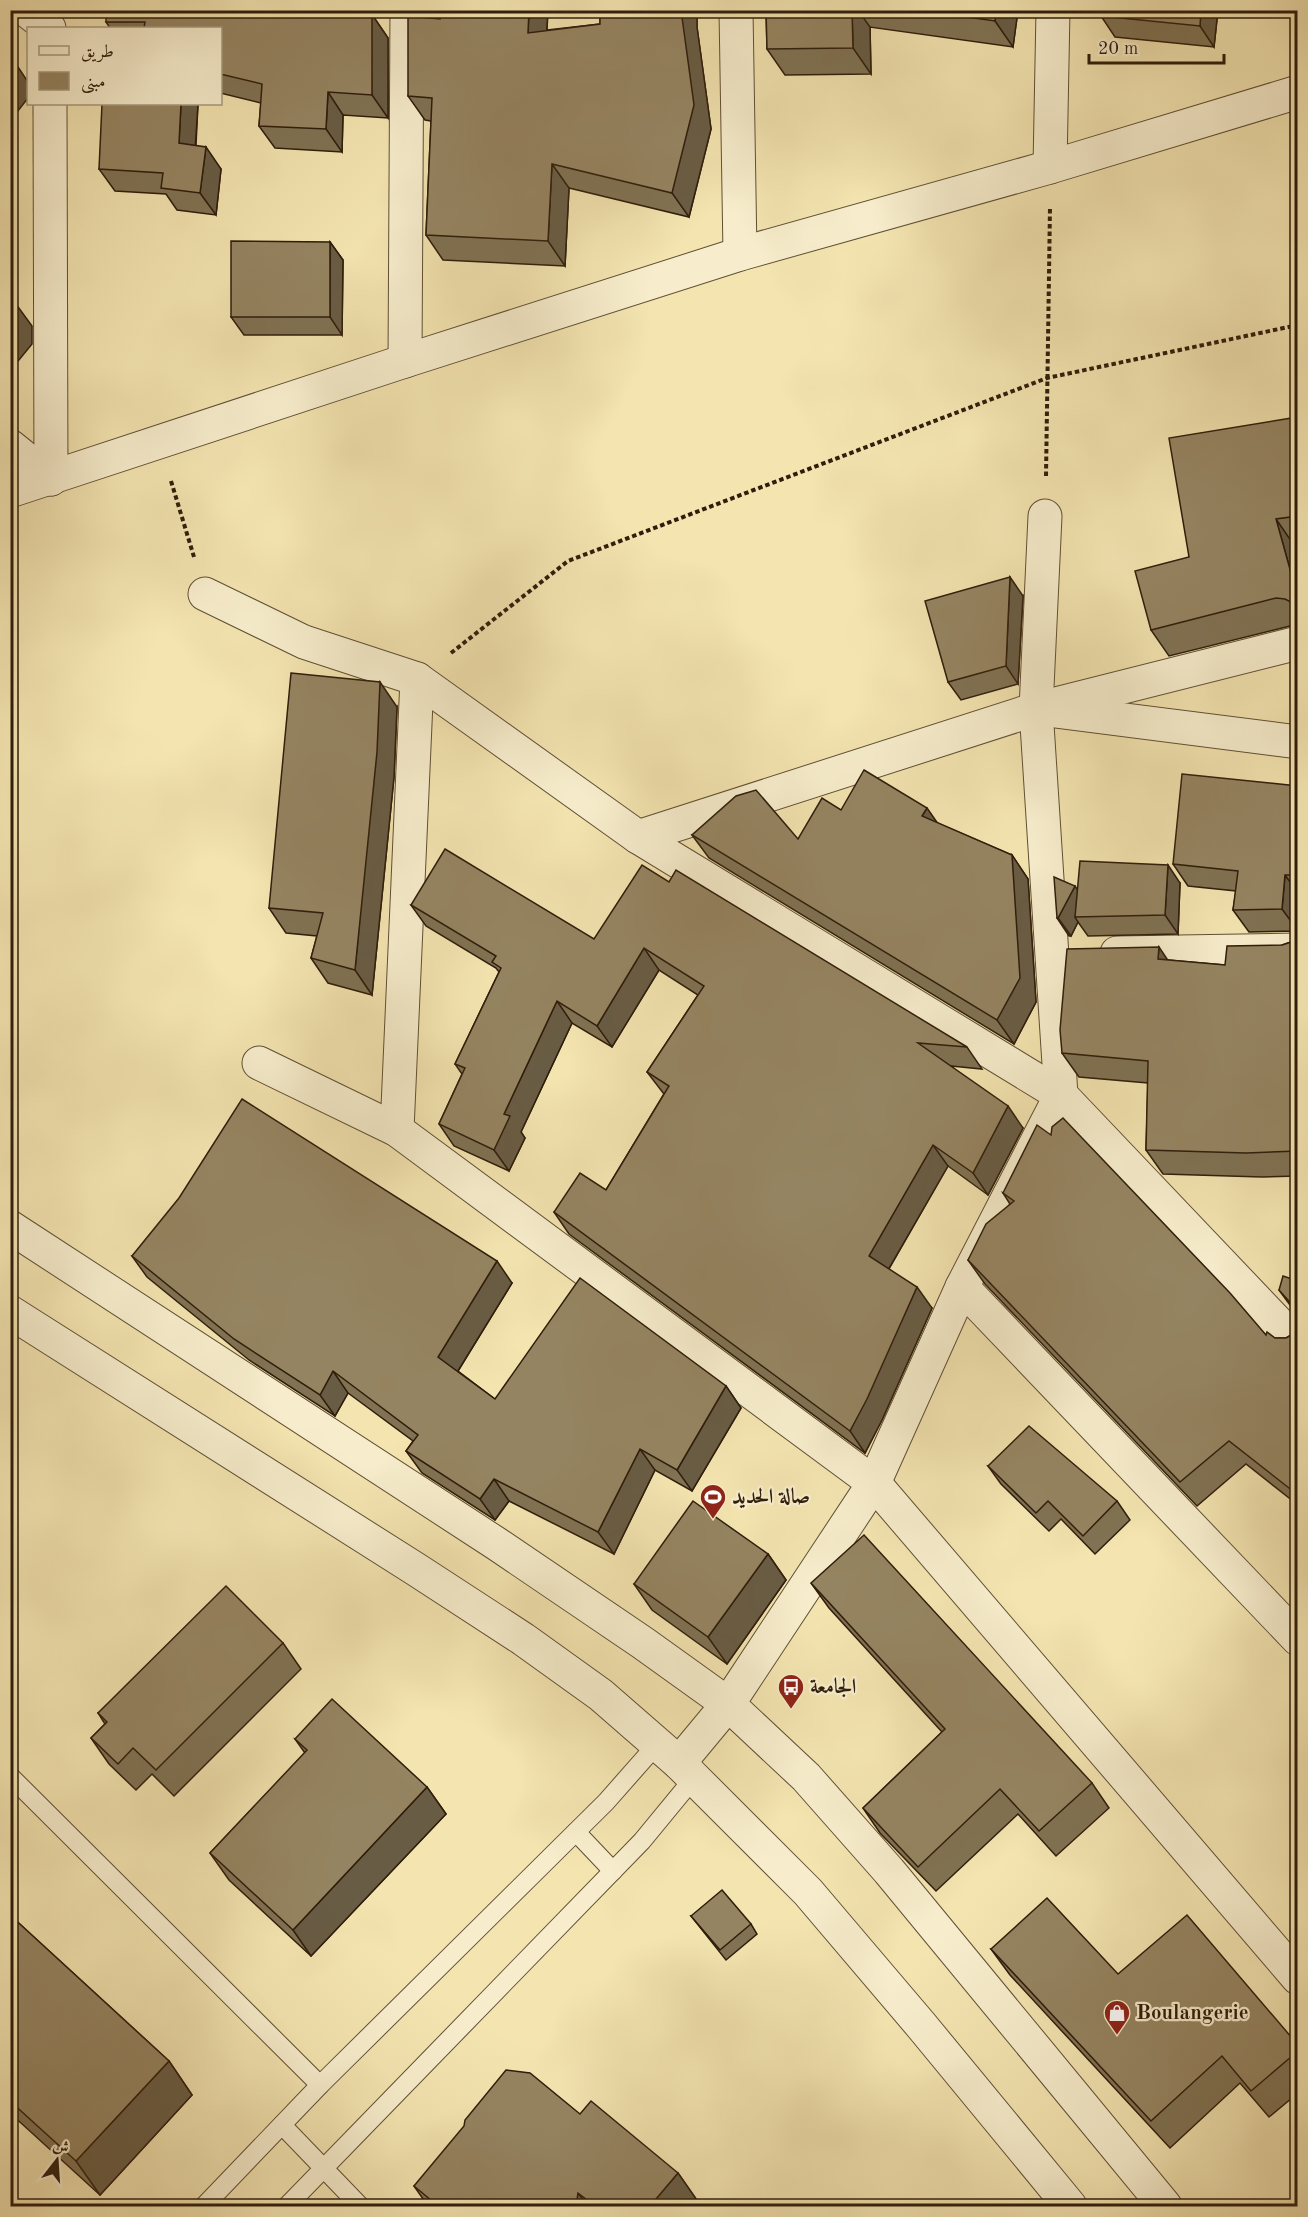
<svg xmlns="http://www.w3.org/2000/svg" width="1308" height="2217" font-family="'Old Standard TT',Amiri,serif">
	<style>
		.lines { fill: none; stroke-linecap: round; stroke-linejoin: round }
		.service-casing { stroke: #604f34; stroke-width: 20 }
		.minor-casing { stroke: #604f34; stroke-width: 35 }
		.tertiary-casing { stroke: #604f34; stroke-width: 35 }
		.path { stroke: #2f1d0b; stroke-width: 4; stroke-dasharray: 4.5 3; stroke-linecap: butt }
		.service { stroke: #f7edcc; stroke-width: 18 }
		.minor { stroke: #f7edcc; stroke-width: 33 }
		.tertiary { stroke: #f7edcc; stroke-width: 33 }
		.wall { fill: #807253; stroke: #2f1d0b; stroke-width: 1.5 }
		.shaded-wall { fill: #685c44; stroke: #2f1d0b; stroke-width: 1.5 }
		.building { fill: #958461; stroke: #2f1d0b; stroke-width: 1.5 }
		.labels { text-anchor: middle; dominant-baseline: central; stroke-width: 4.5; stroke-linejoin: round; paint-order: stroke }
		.poi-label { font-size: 21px; font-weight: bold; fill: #2f1d0b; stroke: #f7edcc; text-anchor: start }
	</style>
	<rect width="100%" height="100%" fill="#f3e4b0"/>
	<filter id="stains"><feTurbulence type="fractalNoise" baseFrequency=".00333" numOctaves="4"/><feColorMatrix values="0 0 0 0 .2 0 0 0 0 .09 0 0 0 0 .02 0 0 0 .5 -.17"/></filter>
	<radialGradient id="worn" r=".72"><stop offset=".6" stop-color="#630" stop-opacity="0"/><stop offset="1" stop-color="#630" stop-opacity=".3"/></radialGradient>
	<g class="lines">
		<!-- service casing -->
		<g class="service-casing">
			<g id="service">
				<polyline points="10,1776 320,2085"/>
				<polyline points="576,1832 613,1871"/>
				<polyline points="282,2125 360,2206"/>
				<polyline points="204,2206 320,2085 606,1802 658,1743"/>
				<polyline points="287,2206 642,1841 693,1779"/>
			</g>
		</g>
		<!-- minor casing -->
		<g class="minor-casing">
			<g id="minor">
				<polyline points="26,10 49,28"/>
				<polyline points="736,10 740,254"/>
				<polyline points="50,104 51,479"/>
				<polyline points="1050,167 1053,10"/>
				<polyline points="405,361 407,10"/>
				<polyline points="10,446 51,479"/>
				<polyline points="10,491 405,361 740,254 1050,167 1298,92"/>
				<polyline points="205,594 304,642 417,679 397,1130"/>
				<polyline points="417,679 638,837 1061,1095 1298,1344"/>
				<polyline points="1055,711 1298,742"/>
				<polyline points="638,837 1036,709 1298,643"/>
				<polyline points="1117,953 1298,950"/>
				<polyline points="259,1063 397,1130 874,1483 1298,1978"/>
				<polyline points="962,1287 1298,1639"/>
				<polyline points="679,1763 728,1704 874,1483 962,1287 1061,1095 1036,709 1045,516"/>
			</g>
		</g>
		<!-- tertiary casing -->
		<g class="tertiary-casing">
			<g id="tertiary">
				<polyline points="10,1227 497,1544 643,1643 728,1704 806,1777 889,1871 1165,2206"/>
				<polyline points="10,1312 417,1570 523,1639 601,1695 679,1763 808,1892 921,2025 1070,2206"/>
			</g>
		</g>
		<!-- path -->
		<g class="path">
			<polyline points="1046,476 1050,207"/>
			<polyline points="171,481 194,557"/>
			<polyline points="451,653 568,561 1047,378 1298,325"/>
		</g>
		<!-- service -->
		<use href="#service" class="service"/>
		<!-- minor -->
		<use href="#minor" class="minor"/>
		<!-- tertiary -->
		<use href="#tertiary" class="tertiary"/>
	</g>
	<!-- wall -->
	<g class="wall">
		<polygon points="440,10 548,10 547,30 600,24 600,10 697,10 697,27 711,129 689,217 569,188 565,266 443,260 426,235 431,121 425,120 408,96 440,19"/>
		<polygon points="766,10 1018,10 1013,47 870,27 871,74 785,75 767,49"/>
		<polygon points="1101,10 1218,10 1214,47 1115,37 1101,16"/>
		<polygon points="375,19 388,38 388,118 343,115 342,152 275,148 259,126 261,103 220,93 220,28 110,28 106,22"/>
		<polygon points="126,104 198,104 196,145 221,169 216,215 177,210 166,194 115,191 99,169"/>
		<polygon points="330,242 343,260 342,335 244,335 231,317"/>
		<polygon points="1298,417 1298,545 1294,545 1298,557 1298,625 1294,625 1169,656 1151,630 1189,557"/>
		<polygon points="1023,596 1018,684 961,700 948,682"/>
		<polygon points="397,707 394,777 372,995 328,983 311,958 317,936 286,933 269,908"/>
		<polygon points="1298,786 1298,931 1249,932 1233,910 1236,891 1188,886 1173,864"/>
		<polygon points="841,810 937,823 1012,855 1028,879 1036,1002 1014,1044 709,858 692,835 798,839"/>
		<polygon points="669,882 967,1047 982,1069 951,1066 1023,1128 988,1195 948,1166 889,1269 932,1308 882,1420 865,1453 569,1234 554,1212 606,1190 664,1094 647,1072 698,995 659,970 612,1047 572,1023 521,1132 525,1138 509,1171 454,1146 439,1124 462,1074 455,1064 499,972 496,968 426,926 411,905 594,939"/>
		<polygon points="1180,883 1178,934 1088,936 1078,922 1071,936 1069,936 1057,918 1077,890"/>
		<polygon points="1298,935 1298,1176 1262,1177 1163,1174 1146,1150 1148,1083 1079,1077 1062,1053 1168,960 1225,965 1291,942"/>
		<polygon points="1003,1193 1266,1335 1275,1338 1286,1338 1295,1333 1298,1328 1298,1505 1246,1464 1197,1506 985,1284 968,1260 1010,1204"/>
		<polygon points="132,1256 512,1283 458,1371 495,1399 726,1386 741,1408 692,1491 655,1470 614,1554 509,1501 495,1520 422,1473 406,1451 413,1441 348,1393 335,1416 249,1360 147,1277"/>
		<polygon points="1298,1281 1298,1316 1279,1290"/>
		<polygon points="988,1466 1117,1501 1130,1520 1095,1554 1061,1519 1049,1531 1001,1484"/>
		<polygon points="768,1554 786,1580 727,1664 652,1610 634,1584"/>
		<polygon points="811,1583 1092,1783 1109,1808 1056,1856 1018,1814 936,1891 880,1833 863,1808 942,1732 829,1608"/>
		<polygon points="283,1643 301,1669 174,1796 152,1774 136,1790 109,1764 91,1738 105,1724 98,1713"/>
		<polygon points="295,1739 427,1787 446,1814 311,1956 229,1880 210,1853 305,1753"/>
		<polygon points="10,1915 169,2061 192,2095 100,2195 10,2113"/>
		<polygon points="691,1916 751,1924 757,1934 726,1960"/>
		<polygon points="991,1949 1118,1974 1298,2045 1298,2093 1269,2117 1240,2083 1170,2148 1010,1975"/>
		<polygon points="580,2114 678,2173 701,2206 428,2206 414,2186"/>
	</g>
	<!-- shaded-wall -->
	<g class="shaded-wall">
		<polygon points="358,10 375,10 375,19 388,38 388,118 372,95 358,14"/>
		<polygon points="529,10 548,10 545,57 528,33"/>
		<polygon points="681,10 697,10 697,27 711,129 689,217 672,193"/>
		<polygon points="852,10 858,10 870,27 871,74 853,48"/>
		<polygon points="996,10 1018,10 1013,47 995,21"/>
		<polygon points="1201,10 1218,10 1214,47 1200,26"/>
		<polygon points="16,64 28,82 28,98 10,121 10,71"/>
		<polygon points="328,92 343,115 342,152 326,129"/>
		<polygon points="181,104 198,104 194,166 179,143"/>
		<polygon points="206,147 221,169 216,215 200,193"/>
		<polygon points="552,164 569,188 565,266 548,241"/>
		<polygon points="330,242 343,260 342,335 330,317"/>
		<polygon points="13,300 32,326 32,344 10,371 10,322"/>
		<polygon points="1276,519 1294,545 1298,557 1298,598"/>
		<polygon points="1010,577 1023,596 1018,684 1006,666"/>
		<polygon points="380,682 397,707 394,777 372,995 355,970"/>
		<polygon points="927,808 943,831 922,816"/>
		<polygon points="1012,855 1028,879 1036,1002 1014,1044 997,1020"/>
		<polygon points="1168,865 1180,883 1178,934 1165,915"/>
		<polygon points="1285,875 1298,893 1298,931 1282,909"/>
		<polygon points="1075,886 1087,904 1075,917 1078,922 1071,936 1058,918"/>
		<polygon points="1298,942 1298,977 1294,971"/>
		<polygon points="1159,947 1175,971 1158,959"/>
		<polygon points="644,948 659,970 612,1047 597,1026"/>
		<polygon points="557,1001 572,1023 521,1132 525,1138 509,1171 494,1150 504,1114"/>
		<polygon points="1008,1106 1023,1128 988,1195 973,1173"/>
		<polygon points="933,1145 948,1166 884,1277 869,1256"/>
		<polygon points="497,1261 512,1283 453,1379 438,1357"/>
		<polygon points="917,1287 932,1308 882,1420 865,1453 850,1431"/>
		<polygon points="333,1371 348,1393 335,1416 320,1395"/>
		<polygon points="726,1386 741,1408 692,1491 677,1470"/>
		<polygon points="640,1449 655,1470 614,1554 598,1532"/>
		<polygon points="494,1479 509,1501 495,1520 480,1499"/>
		<polygon points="768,1554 786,1580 727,1664 708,1637"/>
		<polygon points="427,1787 446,1814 311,1956 293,1930"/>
		<polygon points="169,2061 192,2095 100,2195 76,2161"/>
		<polygon points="678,2173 701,2206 650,2206"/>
		<polygon points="578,2193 588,2206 576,2206"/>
	</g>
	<!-- building -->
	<g class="building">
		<polygon points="106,10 358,10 358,14 372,15 372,95 328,92 326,129 259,126 262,84 220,74 220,28 144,28 145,22 106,22"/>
		<polygon points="440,10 529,10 528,33 600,24 600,10 681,10 694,105 672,193 552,164 548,241 426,235 432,98 408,96 408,16 440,19"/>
		<polygon points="766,10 852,10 853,48 767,49"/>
		<polygon points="917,10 996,10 995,21"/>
		<polygon points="1101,10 1201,10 1200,26 1101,16"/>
		<polygon points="10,60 16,64 10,71"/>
		<polygon points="102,104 181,104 179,143 206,147 200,193 161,188 163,173 99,169"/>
		<polygon points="231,241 330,242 330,317 231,317"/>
		<polygon points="10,298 13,300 13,318 10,322"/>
		<polygon points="1298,417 1298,516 1276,519 1298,598 1298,615 1293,603 1285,599 1276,598 1151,630 1135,571 1189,557 1169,438"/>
		<polygon points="1010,577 1006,666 948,682 925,601"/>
		<polygon points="291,673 380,682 377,752 355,970 311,958 323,913 269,908"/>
		<polygon points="864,770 927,808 922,816 1012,855 1020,978 997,1020 692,835 736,796 756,790 798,839 822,798 841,810"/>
		<polygon points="1182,774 1298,786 1298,875 1285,875 1282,909 1233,910 1238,871 1173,864"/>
		<polygon points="445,849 594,939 642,865 669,882 676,870 967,1047 918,1043 1008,1106 973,1173 933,1145 869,1256 917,1287 867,1399 850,1431 554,1212 580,1173 606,1190 669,1086 647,1072 704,986 644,948 597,1026 557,1001 504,1114 510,1116 494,1150 439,1124 465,1068 455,1064 501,968 492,962 496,956 411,905"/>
		<polygon points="1080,861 1168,865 1165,915 1075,917"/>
		<polygon points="1054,877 1075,886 1058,918 1057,918"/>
		<polygon points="1298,935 1294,971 1298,972 1298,1151 1246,1153 1146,1150 1148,1061 1062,1053 1060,1030 1067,949 1159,947 1158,959 1225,965 1227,946 1282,945 1291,942"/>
		<polygon points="242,1099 497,1261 438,1357 495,1399 580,1278 726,1386 677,1470 640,1449 598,1532 494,1479 480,1499 406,1451 418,1435 333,1371 320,1395 234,1339 132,1256 179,1198"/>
		<polygon points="1063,1118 1230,1293 1266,1335 1267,1332 1275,1338 1286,1338 1295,1333 1298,1328 1298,1495 1229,1441 1180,1482 968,1260 986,1224 1014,1201 1003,1193 1037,1125 1051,1135 1052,1127"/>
		<polygon points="1283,1276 1298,1281 1298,1312 1295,1308 1279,1290"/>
		<polygon points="1029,1426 1117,1501 1083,1536 1048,1501 1036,1513 988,1466"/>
		<polygon points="693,1501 768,1554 708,1637 634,1584"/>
		<polygon points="864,1535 1092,1783 1039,1831 1000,1789 918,1867 863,1808 945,1729 811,1583"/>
		<polygon points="226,1586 283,1643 156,1770 133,1748 118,1764 91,1738 107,1722 98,1713"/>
		<polygon points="332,1699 427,1787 293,1930 210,1853 307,1750 295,1739"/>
		<polygon points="722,1890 751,1924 720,1950 691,1916"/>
		<polygon points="1047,1898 1118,1974 1187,1915 1298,2045 1298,2051 1251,2091 1222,2056 1151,2121 991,1949"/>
		<polygon points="10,1915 169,2061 76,2161 10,2101"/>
		<polygon points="506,2070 530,2073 580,2114 591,2101 678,2173 650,2206 595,2206 578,2193 576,2206 438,2206 414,2186 464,2126 465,2120"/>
		<polygon points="1298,2199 1298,2206 1289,2206"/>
	</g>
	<!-- icons -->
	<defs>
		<g id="stadium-pin" transform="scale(1.35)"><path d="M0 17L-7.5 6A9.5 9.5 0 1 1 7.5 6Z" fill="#8f2418" stroke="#f7edcc"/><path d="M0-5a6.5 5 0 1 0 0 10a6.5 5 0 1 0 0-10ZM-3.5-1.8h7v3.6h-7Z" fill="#fff"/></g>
		<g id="bus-pin" transform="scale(1.35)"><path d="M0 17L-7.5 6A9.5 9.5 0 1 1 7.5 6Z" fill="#8f2418" stroke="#f7edcc"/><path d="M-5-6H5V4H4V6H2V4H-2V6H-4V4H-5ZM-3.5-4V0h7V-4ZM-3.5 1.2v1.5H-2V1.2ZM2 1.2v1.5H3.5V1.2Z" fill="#fff"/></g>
		<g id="shop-pin" transform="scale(1.35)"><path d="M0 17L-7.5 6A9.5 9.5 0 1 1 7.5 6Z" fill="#8f2418" stroke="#f7edcc"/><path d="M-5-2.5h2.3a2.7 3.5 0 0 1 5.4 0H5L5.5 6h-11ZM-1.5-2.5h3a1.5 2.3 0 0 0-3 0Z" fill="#fff"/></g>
	</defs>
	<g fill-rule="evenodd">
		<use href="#stadium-pin" x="713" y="1497"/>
		<use href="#bus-pin" x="791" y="1687"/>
		<use href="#shop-pin" x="1117" y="2013"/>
	</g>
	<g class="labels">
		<!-- poi labels -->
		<g class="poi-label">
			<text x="732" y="1497">صالة الحديد</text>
			<text x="810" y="1687">الجامعة</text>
			<text x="1136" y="2013">Boulangerie</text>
		</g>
	</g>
	<!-- margin -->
	<rect width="1308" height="2217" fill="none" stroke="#f3e4b0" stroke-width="36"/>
	<rect x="12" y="12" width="1284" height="2193" fill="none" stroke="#2f1d0b" stroke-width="3"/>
	<rect x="18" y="18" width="1272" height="2181" fill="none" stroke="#2f1d0b" stroke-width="1.5"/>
	<!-- legend -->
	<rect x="27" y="27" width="195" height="78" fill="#f7edcc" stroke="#a79a7f" stroke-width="1.5"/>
	<rect x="39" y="46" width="30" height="9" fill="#f7edcc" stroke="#a79a7f" stroke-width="1.5"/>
	<text x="81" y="57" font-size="18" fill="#2f1d0b">طريق</text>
	<rect x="39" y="72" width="30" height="18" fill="#958461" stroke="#a79a7f" stroke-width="1.5"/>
	<text x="81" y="87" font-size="18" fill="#2f1d0b">مبنى</text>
	<!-- north arrow -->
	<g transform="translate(57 2160) rotate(17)" stroke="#f7edcc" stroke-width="4.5" paint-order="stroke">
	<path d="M0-4.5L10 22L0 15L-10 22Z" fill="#2f1d0b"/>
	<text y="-9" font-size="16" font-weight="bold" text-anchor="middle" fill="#2f1d0b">ش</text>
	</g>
	<!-- scale -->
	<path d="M1089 54v9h135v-9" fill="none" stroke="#2f1d0b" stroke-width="3"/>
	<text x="1098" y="54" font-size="18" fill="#2f1d0b" stroke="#f7edcc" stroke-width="4.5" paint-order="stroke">20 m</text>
	<rect width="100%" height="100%" filter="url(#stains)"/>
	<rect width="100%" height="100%" fill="url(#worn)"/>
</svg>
